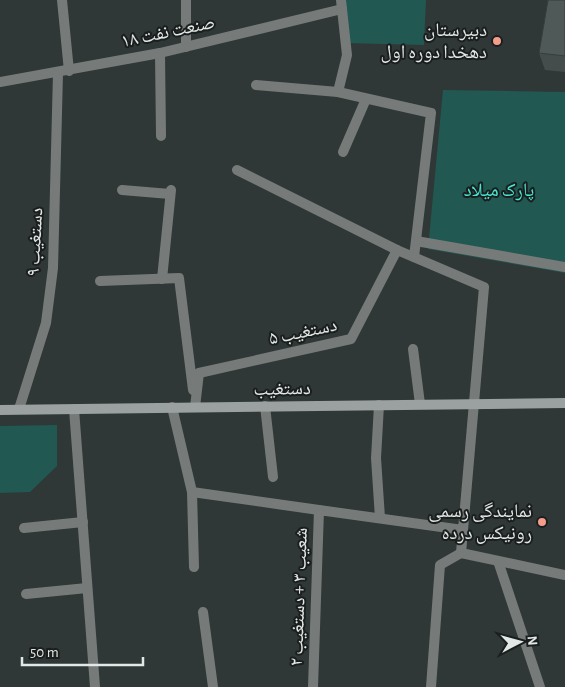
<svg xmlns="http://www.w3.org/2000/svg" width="565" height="687" font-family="'Alegreya Sans','Noto Naskh Arabic',sans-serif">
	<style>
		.park { fill: #215851 }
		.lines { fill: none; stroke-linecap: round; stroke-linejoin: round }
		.minor { stroke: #767b7a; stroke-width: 10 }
		.secondary { stroke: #9aa1a0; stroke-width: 10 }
		.wall { fill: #444d4b }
		.building { fill: #4f5957; stroke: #373e3d }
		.poi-dot { fill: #f49d8b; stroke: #1a1e1e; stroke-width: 2 }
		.labels { text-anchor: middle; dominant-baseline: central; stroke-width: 4; stroke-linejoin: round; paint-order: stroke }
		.poi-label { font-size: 19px; fill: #e2e8e6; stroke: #1a1e1e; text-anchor: end }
		.street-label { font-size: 19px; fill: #e2e8e6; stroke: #1a1e1e }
		.park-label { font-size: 19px; fill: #47e6d2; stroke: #1a1e1e }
	</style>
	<rect width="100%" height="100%" fill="#2f3836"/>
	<!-- park -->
	<g class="park">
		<polygon points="337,0 426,0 424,45 344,43"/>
		<polygon points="443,90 565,92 565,273 428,249"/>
		<polygon points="57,425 57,466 30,492 0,493 0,426"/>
	</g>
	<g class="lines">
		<!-- minor -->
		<g class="minor">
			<polyline points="62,0 69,71"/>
			<polyline points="186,0 186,47"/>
			<polyline points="160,53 161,136"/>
			<polyline points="0,82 160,53 342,9"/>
			<polyline points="256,85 338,92 347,55 341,0"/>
			<polyline points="338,92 431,113 414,257"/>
			<polyline points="343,152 366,99"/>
			<polyline points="237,170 397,250 484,287 463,530 319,510 313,687"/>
			<polyline points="122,190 170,194"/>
			<polyline points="416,241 565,267"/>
			<polyline points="162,279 171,190"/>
			<polyline points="100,281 179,278 193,390"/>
			<polyline points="413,349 420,404"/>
			<polyline points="379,405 376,458 380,518"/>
			<polyline points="265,406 273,477"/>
			<polyline points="172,407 192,492 319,510"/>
			<polyline points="195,407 199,373 351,339 397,250"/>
			<polyline points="19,409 46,323 53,268 58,73"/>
			<polyline points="74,409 95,687"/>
			<polyline points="192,492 194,567"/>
			<polyline points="24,528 83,522"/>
			<polyline points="461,553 565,575"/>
			<polyline points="461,553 463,530"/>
			<polyline points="498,561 540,687"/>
			<polyline points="26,594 87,588"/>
			<polyline points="203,612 213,687"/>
			<polyline points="431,687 440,565 461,553"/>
		</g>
		<!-- secondary -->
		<polyline class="secondary" points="0,410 565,403"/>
	</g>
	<!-- wall -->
	<polygon class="wall" points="565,0 565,72 545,70 539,53"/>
	<!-- building -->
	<polygon class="building" points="548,0 565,0 565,56 539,53"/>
	<!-- markers -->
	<g class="poi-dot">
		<circle cx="497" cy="41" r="5"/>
		<circle cx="542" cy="522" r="5"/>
	</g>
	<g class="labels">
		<!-- poi labels -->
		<g class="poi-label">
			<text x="487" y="30">دبیرستان<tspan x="487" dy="22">دهخدا دوره اول</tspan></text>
			<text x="532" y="511">نمایندگی رسمی<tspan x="532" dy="22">رونیکس درده</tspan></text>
		</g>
		<!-- street labels -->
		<g class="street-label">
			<text transform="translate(168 32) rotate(-12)">صنعت نفت ۱۸</text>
			<text transform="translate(35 242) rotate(-87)">دستغیب ۹</text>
			<text transform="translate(303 332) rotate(-12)">دستغیب ۵</text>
			<text transform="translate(282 389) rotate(-1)">دستغیب</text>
			<text transform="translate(299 597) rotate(-88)">شعیب ۳ + دستغیب ۲</text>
		</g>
		<!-- park labels -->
		<g class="park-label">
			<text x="499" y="190">پارک میلاد</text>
		</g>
	</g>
	<!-- north arrow -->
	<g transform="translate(520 642) rotate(84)" stroke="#1a1e1e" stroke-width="4" paint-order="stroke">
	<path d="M0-4L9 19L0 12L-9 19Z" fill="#e2e8e6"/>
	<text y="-8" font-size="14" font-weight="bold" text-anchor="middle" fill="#e2e8e6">N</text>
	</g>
	<!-- scale -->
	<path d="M22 657v8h121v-8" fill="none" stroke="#e2e8e6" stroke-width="2.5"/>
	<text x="30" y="657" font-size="15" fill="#e2e8e6" stroke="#1a1e1e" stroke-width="4" paint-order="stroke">50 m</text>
</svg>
